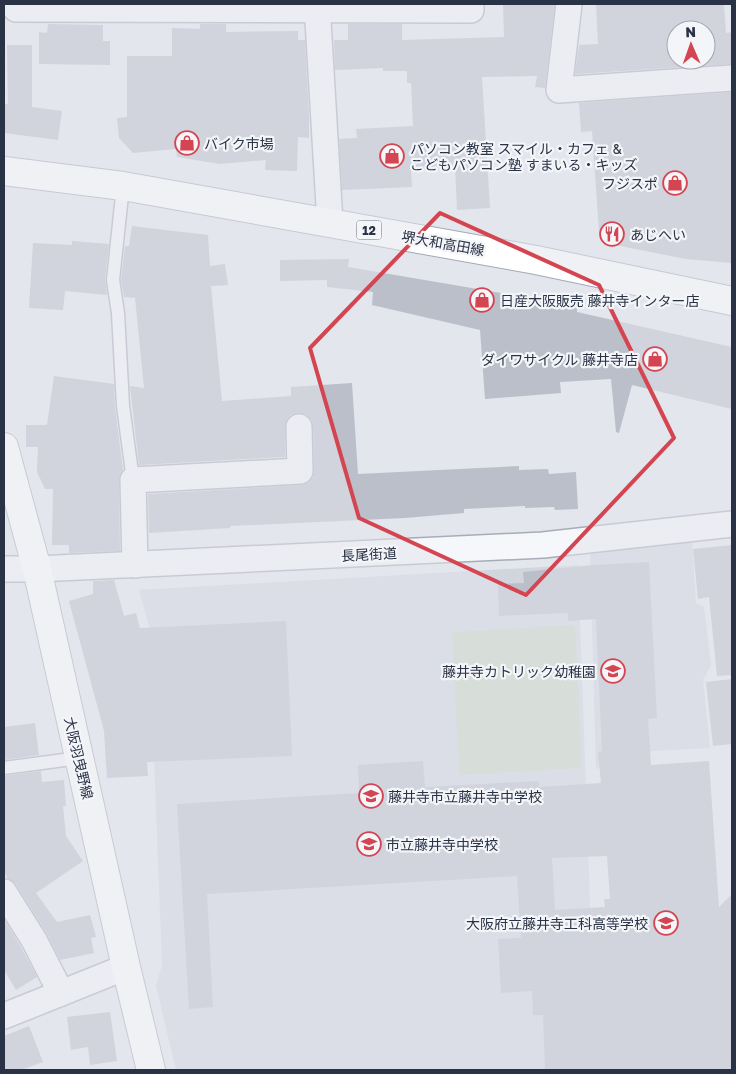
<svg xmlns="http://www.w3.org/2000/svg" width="736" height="1074" font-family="'Golos Text','Noto Sans JP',sans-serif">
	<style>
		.built { fill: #d1d5de }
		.green { fill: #c7d6c4 }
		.building { fill: #babfca; fill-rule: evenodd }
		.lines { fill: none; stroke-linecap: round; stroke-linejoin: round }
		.service-casing { stroke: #a8acb7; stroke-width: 15 }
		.minor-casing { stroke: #a8acb7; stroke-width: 28 }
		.secondary-casing { stroke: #a8acb7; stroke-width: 30 }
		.primary-casing { stroke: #a2a9b8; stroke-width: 30 }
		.service { stroke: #f6f7fa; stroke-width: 12 }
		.minor { stroke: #f6f7fa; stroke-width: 25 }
		.secondary { stroke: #fff; stroke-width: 28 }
		.primary { stroke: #fff; stroke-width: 28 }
		.marked { fill: none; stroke: #d44551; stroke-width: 4; stroke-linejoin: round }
		.labels { text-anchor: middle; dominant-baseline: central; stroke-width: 4.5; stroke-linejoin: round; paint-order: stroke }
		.shield { fill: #f3f5f9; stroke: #666c7b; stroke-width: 1 }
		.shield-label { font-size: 12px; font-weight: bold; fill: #2a3245 }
		.poi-label { font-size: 14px; fill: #2a3245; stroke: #f3f5f9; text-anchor: start }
		.street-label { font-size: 14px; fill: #2a3245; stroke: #f3f5f9 }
	</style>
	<rect width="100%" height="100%" fill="#e3e6ec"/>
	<!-- built -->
	<g class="built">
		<polygon points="692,542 696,603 704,607 711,665 703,680 710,748 653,751 596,769 590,552"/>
		<polygon points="578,565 596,1070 176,1070 156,986 162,965 149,626 139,590"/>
	</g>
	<!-- green -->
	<polygon class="green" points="575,625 582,768 459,775 452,632"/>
	<!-- building -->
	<g class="building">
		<polygon points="503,4 555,4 545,88 535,87 537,76 482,77 490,208 457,210 455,167 411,170 412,187 342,190 339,139 357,138 356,129 413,126 411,83 407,83 407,71 383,71 383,68 335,70 334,40 348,40 348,24 402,24 402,40 504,37"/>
		<path d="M 596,4 L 724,4 L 726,33 L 732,32 L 732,64 L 575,74 L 579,45 L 598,44 ZM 676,30 L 706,30 L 706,60 L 676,60 Z"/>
		<polygon points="48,24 103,25 103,41 110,41 110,65 39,64 39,32 47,33"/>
		<polygon points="200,24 226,24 226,32 298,31 298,40 305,40 309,117 309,138 298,137 297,171 265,170 266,160 220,164 177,157 176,149 133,153 119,138 117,118 127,117 127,56 172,56 172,28 200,29"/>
		<polygon points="7,45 32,45 32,107 62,111 58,140 4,133 4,104 8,104"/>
		<polygon points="732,92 732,263 686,259 610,244 611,230 599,231 592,131 581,132 579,103"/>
		<polygon points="132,226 208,235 210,266 225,264 228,285 211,286 222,401 291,396 291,387 352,383 358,474 519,466 519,470 548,469 549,474 576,472 578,509 555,510 554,507 525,508 525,506 464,509 464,513 405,518 230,526 230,528 149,533 148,494 301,485 308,483 313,477 314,471 313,427 311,419 305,414 298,413 291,415 287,420 285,427 285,457 139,465 130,386 144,388 135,298 124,297 121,280 125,246 129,246"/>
		<polygon points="72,241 109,244 105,279 107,295 65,291 63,310 29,308 33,243 72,245"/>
		<polygon points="349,259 348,267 577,306 577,312 732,347 732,409 632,385 619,433 616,432 611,379 560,382 561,393 485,399 480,330 372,305 373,292 327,287 327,280 280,281 280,260"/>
		<polygon points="54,376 114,384 115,407 123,470 120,474 119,480 120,551 69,553 69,545 52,545 53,489 45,489 37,472 38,447 26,447 26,425 47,425"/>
		<polygon points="732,545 732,675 717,676 709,597 698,599 693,549"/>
		<path d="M 649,562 L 657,718 L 648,719 L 651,765 L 709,761 L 719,907 L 732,894 L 732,1070 L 545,1070 L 543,1015 L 533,1015 L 532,991 L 501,993 L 498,939 L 521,938 L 517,876 L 207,894 L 213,1007 L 189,1009 L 177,804 L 359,793 L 358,765 L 423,761 L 425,787 L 539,781 L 539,787 L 601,783 L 598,752 L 602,751 L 596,619 L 568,621 L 568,613 L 499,616 L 498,584 L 524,583 L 523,572 L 593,565 ZM 607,856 L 610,899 L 604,899 L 605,907 L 555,910 L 552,858 Z"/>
		<polygon points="114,580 124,616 136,613 140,628 286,621 292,756 147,762 148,776 107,778 104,731 69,601 93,594 93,581"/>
		<polygon points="732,679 732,744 713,746 706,682"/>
		<polygon points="35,723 39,755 4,760 4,727"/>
		<polygon points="41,771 42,782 64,780 66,806 63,806 66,836 83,861 36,893 57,922 90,915 96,937 91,938 94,953 60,960 46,932 26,900 35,894 26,900 16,884 8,879 4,872 4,776"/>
		<polygon points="4,919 21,947 37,977 16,990 4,970"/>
		<polygon points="110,1012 117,1061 90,1065 88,1047 71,1050 67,1017"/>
		<polygon points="29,1026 43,1062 21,1070 4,1070 4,1036"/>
	</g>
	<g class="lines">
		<!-- service casing -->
		<g class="service-casing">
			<g id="service">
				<polyline points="123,186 113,280 118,313 123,406 133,480"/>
				<polyline points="4,768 79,758"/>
			</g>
		</g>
		<!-- minor casing -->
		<g class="minor-casing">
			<g id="minor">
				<polyline points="16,4 16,9 471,10 471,4"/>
				<polyline points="317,4 330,223"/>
				<polyline points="569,4 559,90 732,78"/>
				<polyline points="135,565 133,480 300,471 299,427"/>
				<polyline points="4,569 37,569 543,545 732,524"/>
				<polyline points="4,892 34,940 61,993"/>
				<polyline points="4,1016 126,967"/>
			</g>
		</g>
		<!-- secondary casing -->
		<g class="secondary-casing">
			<polyline id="secondary" points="4,447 37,569 126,967 151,1070"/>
		</g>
		<!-- primary casing -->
		<g class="primary-casing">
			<polyline id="primary" points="4,171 123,186 536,260 732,301"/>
		</g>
		<!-- service -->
		<use href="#service" class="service"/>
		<!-- minor -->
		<use href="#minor" class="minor"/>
		<!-- secondary -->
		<use href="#secondary" class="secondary"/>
		<!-- primary -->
		<use href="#primary" class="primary"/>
	</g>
	<!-- marked area -->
	<path d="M0 0H736V1074H0ZM 440,213 L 599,285 L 674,438 L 526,595 L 359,518 L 310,348 Z" fill="#e3e6ec" fill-opacity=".55" fill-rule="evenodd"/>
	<path class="marked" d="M 440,213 L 599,285 L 674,438 L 526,595 L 359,518 L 310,348 Z"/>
	<!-- icons -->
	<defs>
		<g id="shop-ring" transform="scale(1.25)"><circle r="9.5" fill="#f3f5f9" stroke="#d44551" stroke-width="1.5"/><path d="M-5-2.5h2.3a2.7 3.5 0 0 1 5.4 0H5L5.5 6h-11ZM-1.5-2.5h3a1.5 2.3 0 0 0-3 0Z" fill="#d44551"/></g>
		<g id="restaurant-ring" transform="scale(1.25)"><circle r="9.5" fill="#f3f5f9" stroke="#d44551" stroke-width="1.5"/><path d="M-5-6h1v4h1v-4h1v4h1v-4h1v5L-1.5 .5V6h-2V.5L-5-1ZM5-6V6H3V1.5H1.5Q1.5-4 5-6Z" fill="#d44551"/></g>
		<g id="school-ring" transform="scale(1.25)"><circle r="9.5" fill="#f3f5f9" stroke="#d44551" stroke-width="1.5"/><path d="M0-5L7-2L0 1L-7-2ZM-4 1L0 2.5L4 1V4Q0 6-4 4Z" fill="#d44551"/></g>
	</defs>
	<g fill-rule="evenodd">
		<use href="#shop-ring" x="187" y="143"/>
		<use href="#shop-ring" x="392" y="156"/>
		<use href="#shop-ring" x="675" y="183"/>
		<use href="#restaurant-ring" x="612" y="234"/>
		<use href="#shop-ring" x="482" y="300"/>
		<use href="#shop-ring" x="655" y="359"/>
		<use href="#school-ring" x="613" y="671"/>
		<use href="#school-ring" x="371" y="796"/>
		<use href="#school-ring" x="369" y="844"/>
		<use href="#school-ring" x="666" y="923"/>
	</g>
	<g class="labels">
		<!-- shield labels -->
		<rect class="shield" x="356.5" y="220.5" width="25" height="19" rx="4"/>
		<g class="shield-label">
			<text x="369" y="230">12</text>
		</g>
		<!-- poi labels -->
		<g class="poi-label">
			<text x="204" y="143">バイク市場</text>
			<text x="410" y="148">パソコン教室 スマイル・カフェ &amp;<tspan x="410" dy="16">こどもパソコン塾 すまいる・キッズ</tspan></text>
			<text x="658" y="183" text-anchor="end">フジスポ</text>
			<text x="630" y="234">あじへい</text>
			<text x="500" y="300">日産大阪販売 藤井寺インター店</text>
			<text x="638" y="359" text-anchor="end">ダイワサイクル 藤井寺店</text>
			<text x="596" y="671" text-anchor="end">藤井寺カトリック幼稚園</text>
			<text x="388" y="796">藤井寺市立藤井寺中学校</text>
			<text x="386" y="844">市立藤井寺中学校</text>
			<text x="648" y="923" text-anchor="end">大阪府立藤井寺工科高等学校</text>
		</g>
		<!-- street labels -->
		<g class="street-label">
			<text transform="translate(443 243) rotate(10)">堺大和高田線</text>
			<text transform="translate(369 554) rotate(-3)">長尾街道</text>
			<text transform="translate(79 758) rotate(77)">大阪羽曳野線</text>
		</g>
	</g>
	<!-- border -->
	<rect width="736" height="1074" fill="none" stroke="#2a3245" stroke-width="10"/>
	<!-- north arrow -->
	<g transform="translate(691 45) rotate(358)"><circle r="24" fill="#f3f5f9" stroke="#a3a7b1"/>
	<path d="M0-4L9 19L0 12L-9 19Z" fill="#d44551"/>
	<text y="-8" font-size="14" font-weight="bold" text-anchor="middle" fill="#2a3245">N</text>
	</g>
</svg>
